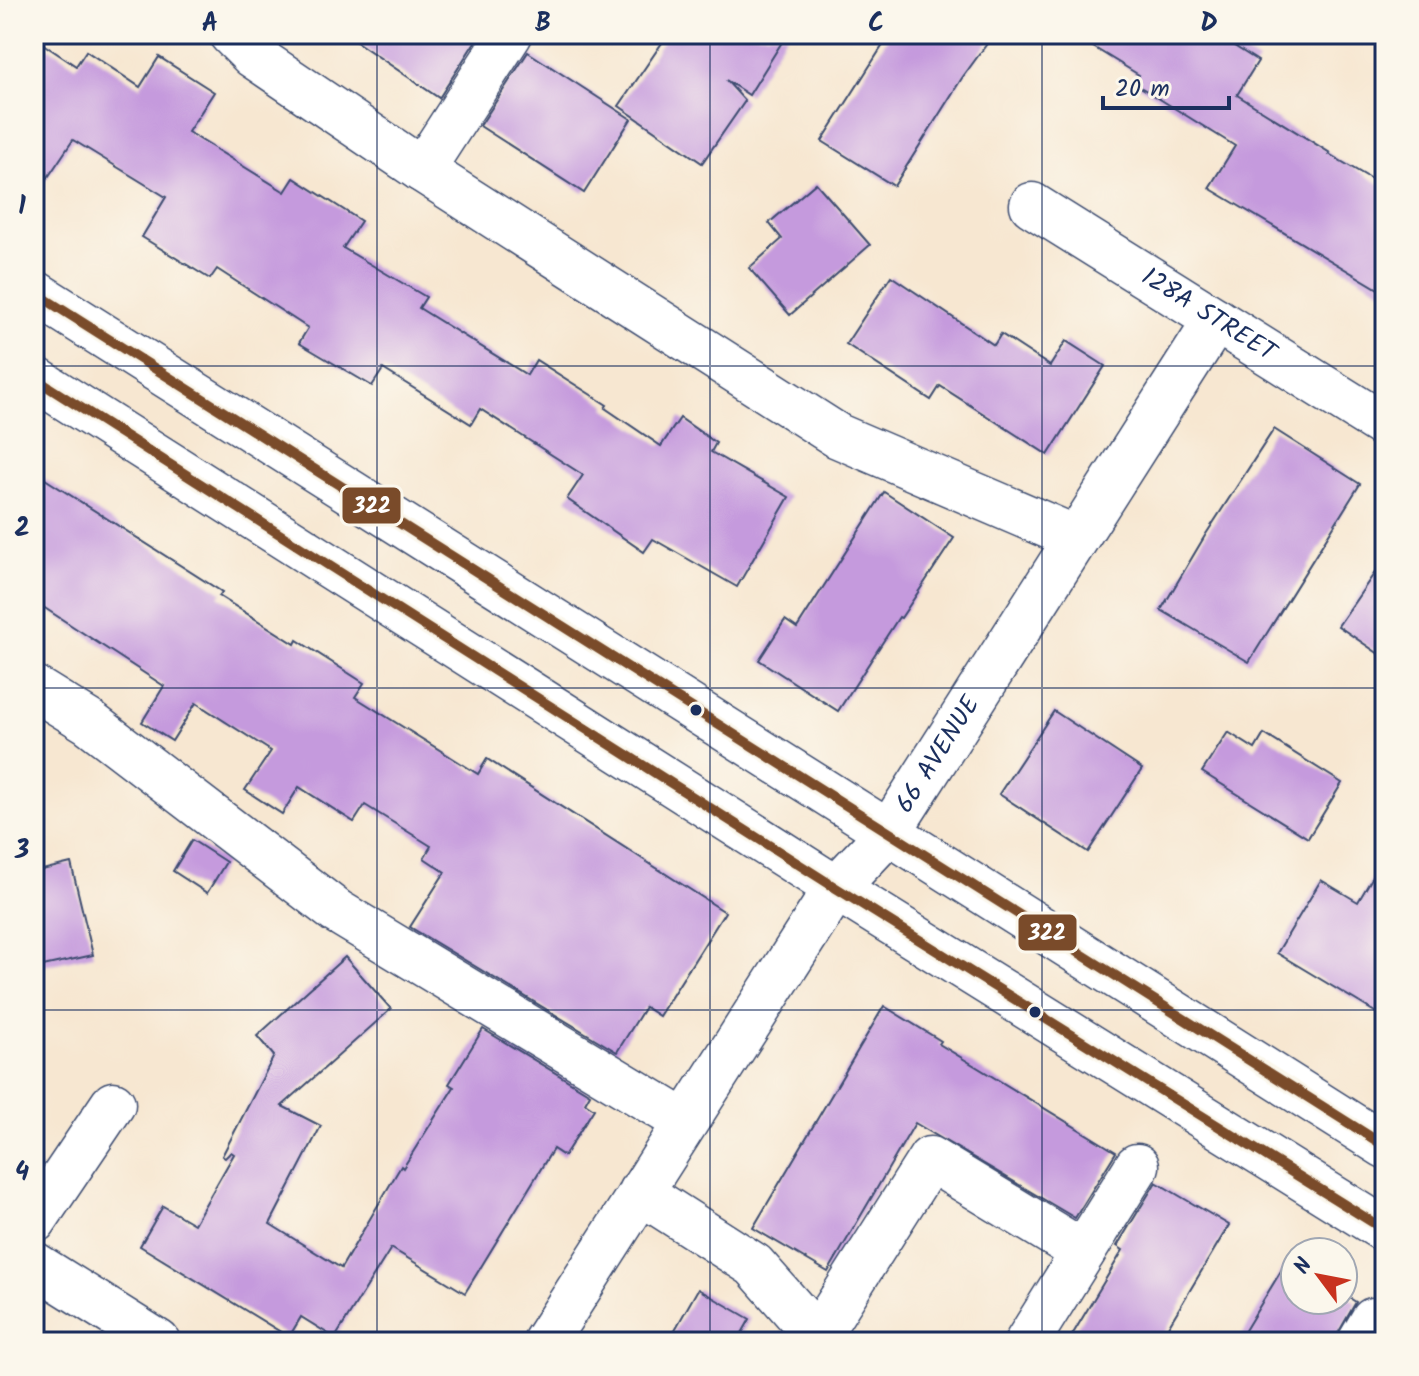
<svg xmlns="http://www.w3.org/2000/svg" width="1419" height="1376" font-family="Kalam,sans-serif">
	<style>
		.building { fill: #c59add }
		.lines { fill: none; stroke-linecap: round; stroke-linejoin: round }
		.minor-casing { stroke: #3c4b6f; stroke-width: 47 }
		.major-casing { stroke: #3c4b6f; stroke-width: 47 }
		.minor { stroke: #fff; stroke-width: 44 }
		.major { stroke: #fff; stroke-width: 44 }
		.bus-1-casing { stroke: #fbf7ec; stroke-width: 16 }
		.bus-1 { stroke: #7a4b2a; stroke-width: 10 }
		.grid { fill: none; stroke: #1b2f5e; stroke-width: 2; stroke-opacity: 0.55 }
		.bus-dot { fill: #1b2f5e; stroke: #fbf7ec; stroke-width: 3 }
		.labels { text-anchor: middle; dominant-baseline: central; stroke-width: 8; stroke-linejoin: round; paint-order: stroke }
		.street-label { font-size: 26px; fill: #1b2f5e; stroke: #fbf7ec }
		.line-badge { stroke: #fbf7ec; stroke-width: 3 }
		.badge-label { font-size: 22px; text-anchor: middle; font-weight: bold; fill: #fff }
		.neatline { fill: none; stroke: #1b2f5e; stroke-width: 3 }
		.grid-label { font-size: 26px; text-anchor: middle; font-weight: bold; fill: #1b2f5e }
	</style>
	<rect width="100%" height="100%" fill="#fbf7ec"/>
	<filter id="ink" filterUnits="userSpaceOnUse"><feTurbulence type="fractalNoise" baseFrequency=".0125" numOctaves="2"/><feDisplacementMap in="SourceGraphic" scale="16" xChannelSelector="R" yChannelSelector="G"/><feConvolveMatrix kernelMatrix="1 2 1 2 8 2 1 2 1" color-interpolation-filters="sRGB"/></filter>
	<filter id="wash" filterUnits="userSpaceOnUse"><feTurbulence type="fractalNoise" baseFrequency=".006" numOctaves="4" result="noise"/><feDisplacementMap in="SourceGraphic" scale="32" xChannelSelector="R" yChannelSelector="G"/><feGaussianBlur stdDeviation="1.8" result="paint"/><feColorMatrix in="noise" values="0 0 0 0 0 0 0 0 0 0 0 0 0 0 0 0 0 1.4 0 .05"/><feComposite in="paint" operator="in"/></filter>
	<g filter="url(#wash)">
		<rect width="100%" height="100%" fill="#f7e7d1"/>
		<g id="blocks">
			<!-- building -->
			<g class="building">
				<polygon points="345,34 480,34 439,98"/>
				<polygon points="668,34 787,34 749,95 726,80 745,101 702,163 619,106"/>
				<polygon points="890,34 994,34 962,78 894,186 822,141"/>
				<polygon points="1072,34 1215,34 1258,61 1237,95 1330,153 1329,154 1385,187 1385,293 1209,188 1235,146 1134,83 1139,75"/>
				<polygon points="34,38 76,66 86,51 140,87 159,57 214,92 188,132 285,192 294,178 361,221 343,248 426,297 419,308 527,375 536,360 607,405 605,408 661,446 680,418 716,443 711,452 789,497 737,587 653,539 644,552 567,499 583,475 480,409 471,424 383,369 372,386 299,343 308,328 217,269 210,279 142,237 166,197 73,140 34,198"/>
				<polygon points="528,52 631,119 584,193 480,126"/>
				<polygon points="816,183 870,245 790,315 749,268 782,239 769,223"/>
				<polygon points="891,276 994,345 1001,334 1050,366 1066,341 1105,366 1048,455 940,386 931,400 846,344"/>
				<polygon points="1274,429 1360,484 1249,662 1161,610 1206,534"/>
				<polygon points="34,472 222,592 219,596 295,644 297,640 364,683 355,697 478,774 487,759 725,912 659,1016 645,1007 617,1052 410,927 445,872 424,858 431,846 365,805 354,822 299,787 282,814 245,790 271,751 196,703 172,741 142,722 164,686 34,601"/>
				<polygon points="884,492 954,538 901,618 899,617 838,711 759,660 785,620 797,628"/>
				<polygon points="1385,558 1385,658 1338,626"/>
				<polygon points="1054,711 1142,769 1088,852 999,794"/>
				<polygon points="1228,732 1255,749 1264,734 1342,783 1308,838 1202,772"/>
				<polygon points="192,840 226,862 207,893 173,871"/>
				<polygon points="1385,856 1385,1018 1277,953 1321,880 1358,902"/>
				<polygon points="71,863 93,955 34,968 34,872"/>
				<polygon points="345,957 391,1009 282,1106 321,1126 270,1224 341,1268 401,1166 403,1168 454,1087 449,1084 483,1029 590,1094 585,1103 594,1109 564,1156 553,1149 465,1293 391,1248 335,1338 301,1317 289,1337 140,1246 163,1206 194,1224 234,1154 231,1152 225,1158 222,1156 274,1056 257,1036"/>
				<polygon points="884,1006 941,1041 939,1044 1116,1152 1075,1218 915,1123 828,1272 753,1228"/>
				<polygon points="1156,1182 1229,1225 1159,1342 1068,1342 1123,1250 1117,1246"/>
				<polygon points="1287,1261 1295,1266 1295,1300 1343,1300 1343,1294 1356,1302 1333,1342 1238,1342"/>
				<polygon points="698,1289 750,1319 737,1342 668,1342"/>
			</g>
		</g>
	</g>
	<g filter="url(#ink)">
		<use href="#blocks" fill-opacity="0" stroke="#3c4b6f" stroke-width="2"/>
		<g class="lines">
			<!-- minor casing -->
			<g class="minor-casing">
				<g id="minor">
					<polyline points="231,34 252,55 422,170 838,436 1076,538"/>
					<polyline points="422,170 510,34"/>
					<path id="s1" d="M 1032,205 L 1385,426"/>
					<polyline points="34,688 89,722 336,911 685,1122"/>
					<polyline points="640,1192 754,1265 822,1342"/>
					<polyline points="34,1221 113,1104"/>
					<polyline points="34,1264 158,1342"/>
					<polyline points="816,1339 930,1159 1083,1252"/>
					<path id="s2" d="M 545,1342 L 836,888 L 889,832 L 1216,320"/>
					<polyline points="1027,1342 1137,1166"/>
					<polyline points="1360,1342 1373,1320"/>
				</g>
			</g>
			<!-- major casing -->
			<g class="major-casing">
				<g id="major">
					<polyline points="34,292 1385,1146"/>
					<polyline points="34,378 836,888 1385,1230"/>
				</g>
			</g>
			<!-- minor -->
			<use href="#minor" class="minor"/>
			<!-- major -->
			<use href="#major" class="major"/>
			<!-- bus-1 casing -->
			<g class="bus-1-casing">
				<g id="bus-1">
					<polyline points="34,292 1385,1146"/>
					<polyline points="34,378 836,888 1385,1230"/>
				</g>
			</g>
			<!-- bus-1 -->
			<use href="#bus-1" class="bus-1"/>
		</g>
	</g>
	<!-- grid -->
	<path class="grid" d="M 377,34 L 377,1342M 710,34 L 710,1342M 1042,34 L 1042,1342M 34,366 L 1385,366M 34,688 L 1385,688M 34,1010 L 1385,1010"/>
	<!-- markers -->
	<g class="bus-dot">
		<circle cx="696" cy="710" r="7"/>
		<circle cx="1035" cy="1012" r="7"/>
	</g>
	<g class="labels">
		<!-- street labels -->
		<g class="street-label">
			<text stroke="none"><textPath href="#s1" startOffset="208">128A STREET</textPath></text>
			<text stroke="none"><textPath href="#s2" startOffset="708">66 AVENUE</textPath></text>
		</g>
	</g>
	<g class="line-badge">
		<rect x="341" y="486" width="61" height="39" rx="8" fill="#7a4b2a"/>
		<rect x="1017" y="913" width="61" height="39" rx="8" fill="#7a4b2a"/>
	</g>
	<g class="badge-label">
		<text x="372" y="513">322</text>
		<text x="1047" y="940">322</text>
	</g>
	<!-- margin -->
	<rect width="1419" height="1376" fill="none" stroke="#fbf7ec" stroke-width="88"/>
	<!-- north arrow -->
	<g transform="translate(1319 1276) rotate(302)"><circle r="38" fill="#fbf7ec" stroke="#a1a7b3" stroke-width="2"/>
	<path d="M0-6L14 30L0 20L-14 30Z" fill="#c8321e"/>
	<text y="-12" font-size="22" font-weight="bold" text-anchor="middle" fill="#1b2f5e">N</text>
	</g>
	<!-- scale -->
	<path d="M1103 96v12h126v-12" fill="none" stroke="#1b2f5e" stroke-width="4"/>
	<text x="1115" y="96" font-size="24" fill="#1b2f5e" stroke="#fbf7ec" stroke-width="6" paint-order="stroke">20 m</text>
	<rect x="44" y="44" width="1331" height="1288" class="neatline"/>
	<g class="grid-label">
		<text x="210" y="31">A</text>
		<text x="543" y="31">B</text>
		<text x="876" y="31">C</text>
		<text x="1209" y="31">D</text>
		<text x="22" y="214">1</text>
		<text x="22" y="536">2</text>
		<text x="22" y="858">3</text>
		<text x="22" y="1180">4</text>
	</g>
</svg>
